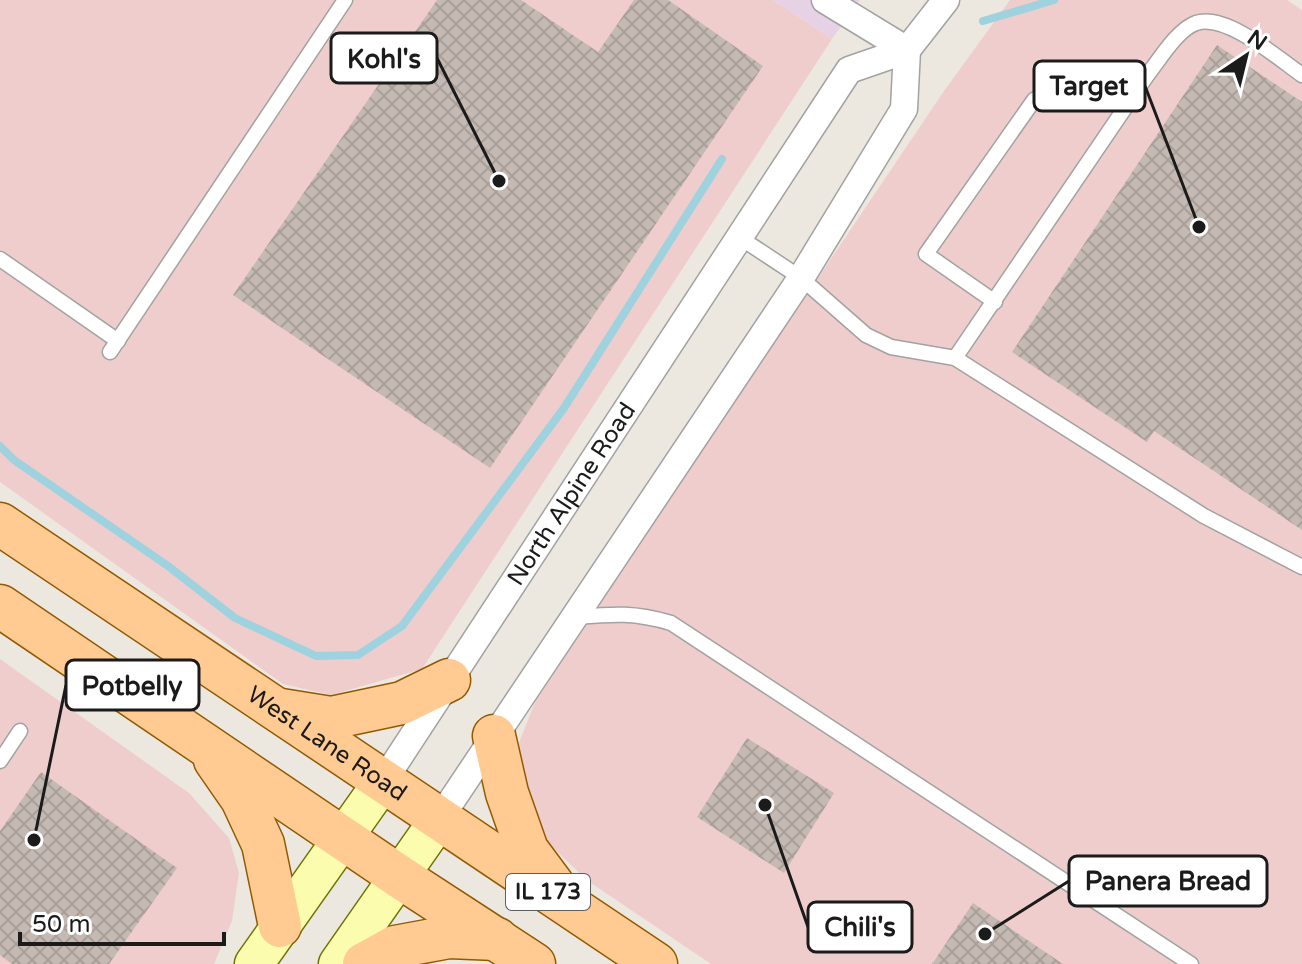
<svg xmlns="http://www.w3.org/2000/svg" width="1302" height="964" font-family="'Varela Round',sans-serif">
	<style>
		.commercial { fill: #f0cdcd }
		.industrial { fill: #e7d1e4 }
		.lines { fill: none; stroke-linecap: round; stroke-linejoin: round }
		.stream { stroke: #9dd2de; stroke-width: 8 }
		.building { fill: url(#building-cross-hatch) }
		.lane-casing { stroke: #a2a2a2; stroke-width: 17 }
		.street-casing { stroke: #a2a2a2; stroke-width: 29 }
		.secondary-casing { stroke: #6d7400; stroke-width: 41 }
		.primary-casing { stroke: #925a00; stroke-width: 45 }
		.lane { stroke: #fff; stroke-width: 14 }
		.street { stroke: #fff; stroke-width: 26 }
		.secondary { stroke: #fcfcae; stroke-width: 38 }
		.primary { stroke: #ffcb93; stroke-width: 42 }
		.labels { text-anchor: middle; dominant-baseline: central; stroke-width: 6; stroke-linejoin: round; paint-order: stroke }
		.shield { fill: #fff; stroke: #5f5f5f; stroke-width: 2 }
		.shield-label { font-size: 22px; font-weight: bold; fill: #1b1b1b }
		.street-label { font-size: 24px; fill: #1b1b1b; stroke: #fff }
		.leader { fill: none; stroke: #1b1b1b; stroke-width: 3 }
		.callout-dot { fill: #1b1b1b; stroke: #fff; stroke-width: 3 }
		.callout { fill: #fff; stroke: #1b1b1b; stroke-width: 3 }
		.callout-label { font-size: 26px; text-anchor: middle; font-weight: bold; fill: #1b1b1b }
	</style>
	<defs>
		<pattern id="building-cross-hatch" width="8" height="8" patternUnits="userSpaceOnUse" patternTransform="scale(2)"><rect width="8" height="8" fill="#c5bab3"/><path d="M0 0l8 8M0 8l8-8" fill="none" stroke="#a99f99"/></pattern>
	</defs>
	<rect width="100%" height="100%" fill="#ede8df"/>
	<!-- commercial -->
	<g class="commercial">
		<polygon points="0,0 773,0 832,39 422,669 331,695 283,684 0,482"/>
		<polygon points="1010,0 1287,0 1302,10 1302,964 711,964 588,881 549,844 529,799 515,753 539,692 944,91"/>
		<polygon points="0,659 189,793 229,838 239,873 232,921 214,964 0,964"/>
	</g>
	<!-- industrial -->
	<polygon class="industrial" points="773,0 860,0 832,39"/>
	<g class="lines">
		<!-- stream -->
		<g class="stream">
			<polyline points="983,21 1054,0"/>
			<polyline points="0,446 14,460 168,566 235,618 316,656 358,655 402,626 564,408 722,159"/>
		</g>
	</g>
	<!-- building -->
	<g class="building">
		<polygon points="437,0 521,0 598,52 634,0 668,0 763,66 490,468 233,295"/>
		<polygon points="1217,45 1302,102 1302,530 1154,431 1147,442 1012,352"/>
		<polygon points="747,738 834,793 784,873 697,817"/>
		<polygon points="41,772 177,868 109,964 12,964 0,955 0,831"/>
		<polygon points="973,903 1063,964 932,964"/>
	</g>
	<g class="lines">
		<!-- lane casing -->
		<g class="lane-casing">
			<g id="lane">
				<polyline points="739,237 801,278 866,335 891,347 955,358 1204,516 1302,567"/>
				<polyline points="0,259 118,341"/>
				<path d="M 995,302 L 926,254 L 1034,100 C 1067,79 1109,79 1148,74"/>
				<polyline points="110,352 345,0"/>
				<path d="M 955,358 L 1148,74 C 1160,59 1177,30 1196,23 C 1226,13 1278,58 1302,75"/>
				<path d="M 575,617 C 613,614 634,612 671,623 L 1191,964"/>
				<polyline points="0,761 20,731"/>
			</g>
		</g>
		<!-- street casing -->
		<g class="street-casing">
			<g id="street">
				<polyline points="825,0 907,50"/>
				<path id="s1" d="M 384,780 L 849,70 L 907,50 L 946,0"/>
				<polyline points="440,818 801,278 904,109 907,50"/>
			</g>
		</g>
		<!-- secondary casing -->
		<g class="secondary-casing">
			<g id="secondary">
				<polyline points="254,964 384,780"/>
				<polyline points="338,964 440,818"/>
			</g>
		</g>
		<!-- primary casing -->
		<g class="primary-casing">
			<g id="primary">
				<path id="s2" d="M 0,524 L 656,964"/>
				<polyline points="0,606 400,877 534,964"/>
				<polyline points="281,710 331,718 402,703 449,680"/>
				<polyline points="494,736 507,793 527,850 553,885"/>
				<polyline points="215,760 242,799 263,844 280,926"/>
				<polyline points="364,964 395,947 449,937 497,939"/>
			</g>
		</g>
		<!-- lane -->
		<use href="#lane" class="lane"/>
		<!-- street -->
		<use href="#street" class="street"/>
		<!-- secondary -->
		<use href="#secondary" class="secondary"/>
		<!-- primary -->
		<use href="#primary" class="primary"/>
	</g>
	<g class="labels">
		<!-- shield labels -->
		<rect class="shield" x="506" y="874" width="84" height="36" rx="6"/>
		<g class="shield-label">
			<text x="548" y="892">IL 173</text>
		</g>
		<!-- street labels -->
		<g class="street-label">
			<text stroke="none"><textPath href="#s1" startOffset="342">North Alpine Road</textPath></text>
			<text stroke="none"><textPath href="#s2" startOffset="394">West Lane Road</textPath></text>
		</g>
	</g>
	<!-- callouts -->
	<path class="leader" d="M499 181L437 58M1199 227L1145 86M34 840L66 685M985 934L1069 881M765 805L808 927"/>
	<g class="callout-dot">
		<circle cx="499" cy="181" r="8"/>
		<circle cx="1199" cy="227" r="8"/>
		<circle cx="34" cy="840" r="8"/>
		<circle cx="985" cy="934" r="8"/>
		<circle cx="765" cy="805" r="8"/>
	</g>
	<g class="callout">
		<rect x="331" y="33" width="106" height="50" rx="8"/>
		<rect x="1034" y="61" width="111" height="50" rx="8"/>
		<rect x="66" y="660" width="133" height="50" rx="8"/>
		<rect x="1069" y="856" width="198" height="50" rx="8"/>
		<rect x="808" y="902" width="104" height="50" rx="8"/>
	</g>
	<g class="callout-label">
		<text x="384" y="68">Kohl's</text>
		<text x="1089" y="95">Target</text>
		<text x="132" y="695">Potbelly</text>
		<text x="1168" y="890">Panera Bread</text>
		<text x="860" y="936">Chili's</text>
	</g>
	<!-- north arrow -->
	<g transform="translate(1246 56) rotate(35)" stroke="#ffffff" stroke-width="6" paint-order="stroke">
	<path d="M0-6L14 30L0 20L-14 30Z" fill="#1b1b1b"/>
	<text y="-12" font-size="22" font-weight="bold" text-anchor="middle" fill="#1b1b1b">N</text>
	</g>
	<!-- scale -->
	<path d="M20 932v12h204v-12" fill="none" stroke="#1b1b1b" stroke-width="4"/>
	<text x="32" y="932" font-size="24" fill="#1b1b1b" stroke="#ffffff" stroke-width="6" paint-order="stroke">50 m</text>
</svg>
